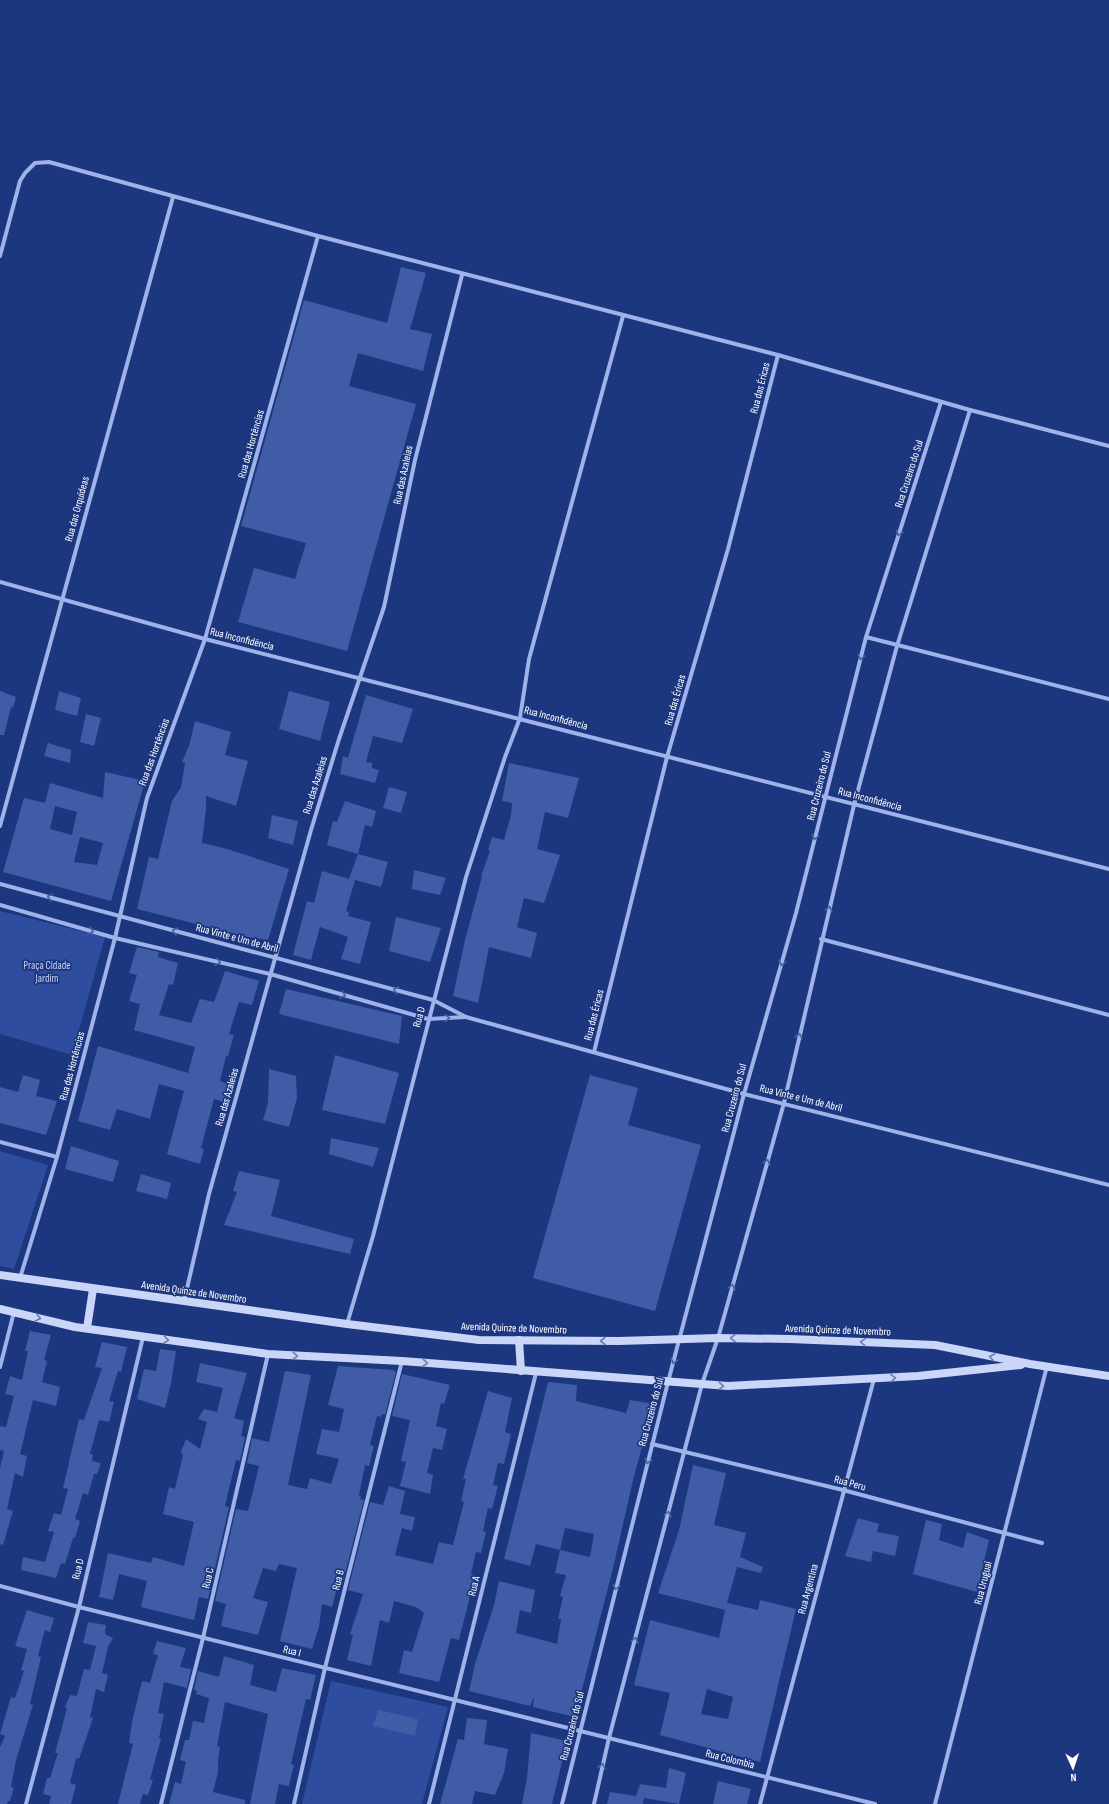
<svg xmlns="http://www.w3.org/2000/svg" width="1109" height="1804" font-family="'Sofia Sans Condensed',sans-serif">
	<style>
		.green { fill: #2f4d9e }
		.building { fill: #405ca7; fill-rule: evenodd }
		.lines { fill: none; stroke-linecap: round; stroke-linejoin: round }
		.minor { stroke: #9fb3e9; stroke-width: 4 }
		.secondary { stroke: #cad6f7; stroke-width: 8 }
		.oneway { stroke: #4a62a4 }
		.oneway2 { stroke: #6a7eb5 }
		.labels { text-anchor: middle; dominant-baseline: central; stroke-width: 3.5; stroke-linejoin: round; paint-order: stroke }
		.street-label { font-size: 11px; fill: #fff; stroke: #1c367f }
		.park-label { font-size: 11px; fill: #c4d2f7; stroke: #1c367f }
	</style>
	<rect width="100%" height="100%" fill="#1c367f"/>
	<!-- green -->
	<g class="green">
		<polygon points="0,911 105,937 72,1055 0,1034"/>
		<polygon points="0,1151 48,1165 14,1269 0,1266"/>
		<polygon points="331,1681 448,1707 422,1804 302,1804"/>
	</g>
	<!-- building -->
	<g class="building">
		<polygon points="401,267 426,273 410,329 432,334 423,371 358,353 349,386 416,404 347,651 238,622 254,568 295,579 306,543 241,526 304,300 387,323"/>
		<polygon points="0,691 16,697 13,708 11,707 4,735 0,735"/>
		<polygon points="59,691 81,698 77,716 55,710"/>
		<polygon points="289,691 330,702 320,741 279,729"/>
		<polygon points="366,695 413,709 402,743 373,736 366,762 372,763 372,768 379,770 375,783 340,774 343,756 348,758"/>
		<polygon points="86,714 101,718 94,746 80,742"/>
		<polygon points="195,721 231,732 225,755 248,761 236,806 206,796 206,809 202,843 224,848 289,869 268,940 248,937 137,909 149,857 158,859 172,801 181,787 185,763 182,762 189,746"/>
		<polygon points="48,743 71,750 70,763 44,756"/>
		<polygon points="509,763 579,778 568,818 545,812 537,849 560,855 544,903 524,898 517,927 537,933 531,958 489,947 478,1003 453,996 465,940 482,877 481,876 490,851 488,850 492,837 504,840 511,815 512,803 502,801"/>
		<path d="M 105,772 L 145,781 L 111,901 L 3,872 L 24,798 L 45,803 L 50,783 L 103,798 ZM 55,806 L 77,812 L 72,835 L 50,829 ZM 80,837 L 103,843 L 97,865 L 74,862 Z"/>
		<polygon points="389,787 407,792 401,813 383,808"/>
		<polygon points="345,801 376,811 372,827 365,825 358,854 327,845 333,821 337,822"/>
		<polygon points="272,815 298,821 293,845 268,838"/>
		<polygon points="358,854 388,862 381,887 355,880 346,911 349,912 348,916 371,922 360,964 341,959 348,937 320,927 311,960 293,955 307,901 314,903 322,871 349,879"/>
		<polygon points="414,870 446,878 440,895 412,889"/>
		<polygon points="396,917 441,928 430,962 389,951"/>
		<polygon points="137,947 159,952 158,957 178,963 173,985 169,984 159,1015 191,1023 200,999 214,1002 225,971 259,981 252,1005 239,1002 229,1034 234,1035 228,1056 226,1056 220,1081 231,1085 226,1103 214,1099 201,1148 204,1149 200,1164 167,1154 184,1091 159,1084 150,1119 117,1109 110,1130 78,1121 98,1046 188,1073 195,1047 134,1030 140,1004 129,1001 137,975 129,973"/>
		<polygon points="286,989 402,1016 399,1044 279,1014"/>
		<polygon points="335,1055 399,1073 385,1124 322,1110"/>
		<polygon points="269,1069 296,1076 297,1098 289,1127 263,1120 268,1103"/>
		<polygon points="23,1075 40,1080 36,1096 57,1101 46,1135 0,1123 0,1087 18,1092"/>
		<polygon points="590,1075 638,1088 628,1125 701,1145 655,1311 533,1278"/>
		<polygon points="331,1138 379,1148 373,1167 329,1154"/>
		<polygon points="71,1146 119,1161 113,1182 65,1169"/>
		<polygon points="239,1171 280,1180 271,1216 354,1239 350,1254 224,1225 237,1192 233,1191"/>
		<polygon points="141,1174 171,1183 167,1199 136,1191"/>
		<polygon points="30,1331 51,1335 44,1360 47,1361 42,1382 60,1387 56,1406 33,1400 20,1454 27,1456 23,1477 15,1473 7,1509 13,1511 3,1545 0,1544 0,1468 4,1451 0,1450 0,1426 6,1427 14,1396 5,1394 10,1376 22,1380 28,1351 25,1351"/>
		<polygon points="102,1342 127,1347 121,1372 118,1371 109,1401 114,1402 109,1422 99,1420 90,1454 93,1455 92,1461 101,1463 97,1474 94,1474 88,1495 83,1493 75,1519 80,1521 75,1538 73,1538 65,1564 61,1563 56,1578 21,1570 23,1557 45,1562 54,1532 48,1531 54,1513 61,1515 68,1489 63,1488 79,1419 84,1420 102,1368 95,1367"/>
		<polygon points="160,1349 176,1351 171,1383 165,1408 137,1399 144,1369 156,1371"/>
		<polygon points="200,1363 247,1373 234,1418 244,1421 241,1436 245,1437 240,1461 236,1460 225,1506 229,1507 208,1599 199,1597 194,1620 141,1607 147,1581 119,1574 113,1600 99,1597 108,1553 151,1563 153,1557 184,1566 194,1522 163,1514 169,1487 175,1489 183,1455 181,1452 186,1439 200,1449 207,1422 198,1419 204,1409 217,1412 223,1388 196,1382"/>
		<polygon points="338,1366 393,1370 396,1372 385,1415 382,1414 381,1417 377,1416 370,1445 374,1446 369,1466 365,1465 359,1495 361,1496 360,1499 364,1500 341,1589 337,1588 332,1607 322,1604 319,1627 312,1649 280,1641 297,1568 279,1564 276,1571 263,1568 253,1598 268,1602 258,1635 221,1626 226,1604 215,1601 236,1509 248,1511 259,1466 247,1463 252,1438 269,1442 285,1371 311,1375 288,1485 307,1489 310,1478 331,1484 339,1459 316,1454 322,1429 339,1432 344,1409 328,1405"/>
		<polygon points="402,1374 450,1385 444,1404 441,1403 436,1426 447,1429 442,1450 433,1448 427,1473 433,1475 430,1494 400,1486 406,1462 401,1461 410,1420 392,1416"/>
		<path d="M 548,1382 L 577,1385 L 576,1401 L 626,1413 L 630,1400 L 654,1404 L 634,1476 L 614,1564 L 575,1717 L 533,1707 L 534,1697 L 530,1706 L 469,1691 L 475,1664 L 494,1605 L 499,1581 L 535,1590 L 531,1613 L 520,1610 L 516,1633 L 557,1644 L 561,1619 L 558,1619 L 563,1597 L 560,1596 L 566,1575 L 555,1573 L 560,1550 L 536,1544 L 530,1566 L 504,1559 ZM 565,1528 L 594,1534 L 590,1557 L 560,1550 Z"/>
		<polygon points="488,1391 512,1398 505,1432 511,1434 504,1464 498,1463 493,1485 498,1486 492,1509 488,1508 483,1531 486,1532 481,1553 476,1552 471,1574 474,1575 474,1580 459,1640 451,1638 439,1682 399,1673 404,1650 412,1652 424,1613 416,1607 394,1601 389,1623 380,1620 371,1666 347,1660 353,1635 350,1634 363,1594 348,1590 370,1502 383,1505 389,1486 405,1491 400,1514 415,1517 412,1531 402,1528 395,1555 433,1564 439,1542 453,1545 464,1502 461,1501 466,1479 463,1479"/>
		<path d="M 693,1465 L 726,1473 L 714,1525 L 746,1533 L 740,1557 L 763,1567 L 761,1573 L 737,1567 L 727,1603 L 758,1610 L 760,1600 L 796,1609 L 760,1762 L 660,1735 L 670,1693 L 634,1685 L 650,1620 L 719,1638 L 725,1610 L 658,1593 L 679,1530 ZM 707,1689 L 733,1697 L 728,1719 L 701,1714 Z"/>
		<polygon points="858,1518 879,1524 877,1532 899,1536 895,1556 873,1551 871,1562 845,1556"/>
		<polygon points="926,1520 942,1524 939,1540 963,1548 967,1532 989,1540 977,1592 913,1574"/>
		<polygon points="27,1610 54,1618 50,1632 45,1630 38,1656 41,1657 30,1704 33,1705 16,1760 11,1787 14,1788 10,1801 8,1801 7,1804 0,1804 0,1747 5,1736 0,1734 11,1697 15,1698 24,1671 21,1670 27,1649 15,1646"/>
		<polygon points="88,1622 106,1625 105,1634 113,1638 108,1647 102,1673 108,1675 104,1692 96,1689 90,1717 93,1718 79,1759 76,1758 70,1783 76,1785 71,1804 49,1804 51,1796 43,1794 47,1778 50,1778 58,1753 55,1753 67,1708 65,1707 70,1695 77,1696 84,1669 90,1670 96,1646 83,1643"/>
		<polygon points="157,1641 186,1648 180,1667 191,1669 187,1688 164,1682 158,1713 164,1714 159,1738 161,1739 150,1779 153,1780 148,1795 143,1794 140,1804 118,1804 133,1744 129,1743 132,1722 142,1681 150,1683 158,1655 153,1654"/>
		<polygon points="224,1656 254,1665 250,1685 276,1692 282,1668 316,1675 310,1700 306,1699 291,1764 294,1765 289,1786 279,1784 275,1804 250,1804 268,1714 225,1702 217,1746 220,1747 218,1759 218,1772 213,1792 245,1800 245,1804 169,1804 175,1782 181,1784 186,1762 180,1760 185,1740 189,1740 193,1721 204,1723 209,1698 196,1694 197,1691 194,1690 198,1671 219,1677"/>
		<polygon points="378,1710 418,1719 415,1736 373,1726"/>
		<polygon points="467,1718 487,1720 484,1744 508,1749 504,1773 495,1795 475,1791 472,1804 440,1804 458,1739 464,1740"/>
		<polygon points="531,1733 567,1741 552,1804 522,1804 527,1778"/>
		<polygon points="669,1768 686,1773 679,1804 644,1798 643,1804 607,1804 610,1792 636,1796 640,1784 666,1788"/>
		<polygon points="718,1781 751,1789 747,1804 713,1804"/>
	</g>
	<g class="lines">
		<!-- minor -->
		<g class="minor">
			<polyline points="0,256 20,181 25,173 35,163 49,162 318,236 778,355 970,410 1109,446"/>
			<polyline points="0,582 205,639 1109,869"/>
			<polyline points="866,637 1109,699"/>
			<polyline points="0,826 173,197"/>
			<polyline points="0,884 433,1000 466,1017 744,1094 1109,1185"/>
			<polyline points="0,905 115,938 270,974 428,1019 466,1017"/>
			<polyline points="821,939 1109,1015"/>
			<polyline points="594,1052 667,757 728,549 778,355"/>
			<polyline points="0,1142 57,1157"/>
			<polyline points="20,1278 57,1157 115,938 147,798 205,639 318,236"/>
			<polyline points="184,1301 209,1194 311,830 339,739 384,607 415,460 462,275"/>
			<polyline points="347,1324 373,1236 466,877 505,757 520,718 529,659 623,316"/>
			<polyline points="0,1367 14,1312"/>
			<polyline points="652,1444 843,1490 1042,1543"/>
			<polyline points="0,1586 79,1607 875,1804"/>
			<polyline points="26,1804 79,1607 143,1337"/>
			<polyline points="161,1804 203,1638 268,1354"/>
			<polyline points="294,1804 325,1668 402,1361"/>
			<polyline points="429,1804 536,1373"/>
			<polyline points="562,1804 668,1382 744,1094 796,913 866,637 941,402"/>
			<polyline points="594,1804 609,1738 702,1384 718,1338 784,1103 854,805 897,646 970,410"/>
			<polyline points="760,1804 874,1379"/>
			<polyline points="935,1804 1047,1366"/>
		</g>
		<!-- secondary -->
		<g class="secondary">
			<polyline points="0,1275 347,1324 479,1340 619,1341 718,1338 790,1339 935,1345 1030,1364 1109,1376"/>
			<polyline points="0,1309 75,1327 268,1354 402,1361 728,1386 918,1376 1021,1365"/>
			<polyline points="87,1328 93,1289"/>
			<polyline points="519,1340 521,1371"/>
		</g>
	</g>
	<!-- one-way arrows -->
	<defs><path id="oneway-chevron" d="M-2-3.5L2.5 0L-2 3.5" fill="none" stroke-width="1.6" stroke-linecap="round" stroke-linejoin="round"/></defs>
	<g class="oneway">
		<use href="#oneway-chevron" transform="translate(899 533) rotate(108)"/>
		<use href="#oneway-chevron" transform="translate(861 657) rotate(104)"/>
		<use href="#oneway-chevron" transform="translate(815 837) rotate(104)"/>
		<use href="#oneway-chevron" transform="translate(50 897) rotate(-165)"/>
		<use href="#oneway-chevron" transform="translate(829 909) rotate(-76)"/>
		<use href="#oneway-chevron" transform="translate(91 931) rotate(16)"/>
		<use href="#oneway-chevron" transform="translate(175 931) rotate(-165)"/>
		<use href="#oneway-chevron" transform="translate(218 962) rotate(13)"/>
		<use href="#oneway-chevron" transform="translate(782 963) rotate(106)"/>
		<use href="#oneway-chevron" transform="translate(396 990) rotate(-165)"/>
		<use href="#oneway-chevron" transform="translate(343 995) rotate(16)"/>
		<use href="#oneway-chevron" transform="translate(447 1018) rotate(-3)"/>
		<use href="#oneway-chevron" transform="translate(799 1036) rotate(-77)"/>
		<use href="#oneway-chevron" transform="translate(767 1162) rotate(-74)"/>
		<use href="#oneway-chevron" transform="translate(732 1287) rotate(-74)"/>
		<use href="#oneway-chevron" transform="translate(674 1361) rotate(106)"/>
		<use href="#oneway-chevron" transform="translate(648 1461) rotate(104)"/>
		<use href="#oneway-chevron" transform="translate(668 1514) rotate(-75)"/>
		<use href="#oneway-chevron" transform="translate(616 1587) rotate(104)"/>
		<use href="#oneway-chevron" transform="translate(635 1640) rotate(-75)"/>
		<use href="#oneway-chevron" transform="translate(602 1766) rotate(-77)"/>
	</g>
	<g class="oneway2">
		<use href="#oneway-chevron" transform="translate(38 1318) rotate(14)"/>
		<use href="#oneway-chevron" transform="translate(733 1338) rotate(-179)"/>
		<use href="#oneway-chevron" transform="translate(166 1340) rotate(8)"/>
		<use href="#oneway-chevron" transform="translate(603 1341) rotate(-180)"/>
		<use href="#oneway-chevron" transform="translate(863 1342) rotate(-177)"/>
		<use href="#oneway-chevron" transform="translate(295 1356) rotate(4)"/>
		<use href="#oneway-chevron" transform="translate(992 1357) rotate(-169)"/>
		<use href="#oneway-chevron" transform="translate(425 1363) rotate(5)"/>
		<use href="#oneway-chevron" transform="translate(893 1378) rotate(-3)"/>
		<use href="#oneway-chevron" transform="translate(721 1386) rotate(4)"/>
	</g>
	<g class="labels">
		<!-- street labels -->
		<g class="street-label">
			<text transform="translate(760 388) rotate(-76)">Rua das Éricas</text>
			<text transform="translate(251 444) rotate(-74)">Rua das Hortências</text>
			<text transform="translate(909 474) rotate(-72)">Rua Cruzeiro do Sul</text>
			<text transform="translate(403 475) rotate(-78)">Rua das Azaleias</text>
			<text transform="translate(77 509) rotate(-75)">Rua das Orquídeas</text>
			<text transform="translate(242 639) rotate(14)">Rua Inconfidência</text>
			<text transform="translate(675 700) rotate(-74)">Rua das Éricas</text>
			<text transform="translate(556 718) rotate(15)">Rua Inconfidência</text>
			<text transform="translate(154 752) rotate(-70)">Rua das Hortências</text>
			<text transform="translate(315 785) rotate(-73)">Rua das Azaleias</text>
			<text transform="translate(819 786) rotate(-76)">Rua Cruzeiro do Sul</text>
			<text transform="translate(870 799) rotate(15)">Rua Inconfidência</text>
			<text transform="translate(237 938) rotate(15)">Rua Vinte e Um de Abril</text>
			<text transform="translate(594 1015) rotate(-76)">Rua das Éricas</text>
			<text transform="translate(419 1017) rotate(-75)">Rua D</text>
			<text transform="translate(72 1066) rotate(-75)">Rua das Hortências</text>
			<text transform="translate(227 1097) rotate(-74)">Rua das Azaleias</text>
			<text transform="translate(734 1098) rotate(-75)">Rua Cruzeiro do Sul</text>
			<text transform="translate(801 1098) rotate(14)">Rua Vinte e Um de Abril</text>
			<text transform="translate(194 1292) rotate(8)">Avenida Quinze de Novembro</text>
			<text transform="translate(514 1328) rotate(2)">Avenida Quinze de Novembro</text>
			<text transform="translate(838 1330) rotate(2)">Avenida Quinze de Novembro</text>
			<text transform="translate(651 1412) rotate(-75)">Rua Cruzeiro do Sul</text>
			<text transform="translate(850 1483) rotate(15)">Rua Peru</text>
			<text transform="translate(78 1569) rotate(-77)">Rua D</text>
			<text transform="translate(208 1578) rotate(-77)">Rua C</text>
			<text transform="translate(338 1580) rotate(-76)">Rua B</text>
			<text transform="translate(983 1583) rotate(-76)">Rua Uruguai</text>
			<text transform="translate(474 1586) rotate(-76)">Rua A</text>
			<text transform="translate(808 1589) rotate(-75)">Rua Argentina</text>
			<text transform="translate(292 1651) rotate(14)">Rua I</text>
			<text transform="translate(572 1726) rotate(-76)">Rua Cruzeiro do Sul</text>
			<text transform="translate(730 1759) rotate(14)">Rua Colombia</text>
		</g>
		<!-- park labels -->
		<g class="park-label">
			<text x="47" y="965">Praça Cidade<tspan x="47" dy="13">Jardim</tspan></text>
		</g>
	</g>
	<!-- north arrow -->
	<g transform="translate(1073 1768) rotate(177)" stroke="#1c367f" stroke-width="3" paint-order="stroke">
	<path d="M0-3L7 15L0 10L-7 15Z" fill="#ffffff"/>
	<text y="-6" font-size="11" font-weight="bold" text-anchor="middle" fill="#ffffff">N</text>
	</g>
</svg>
